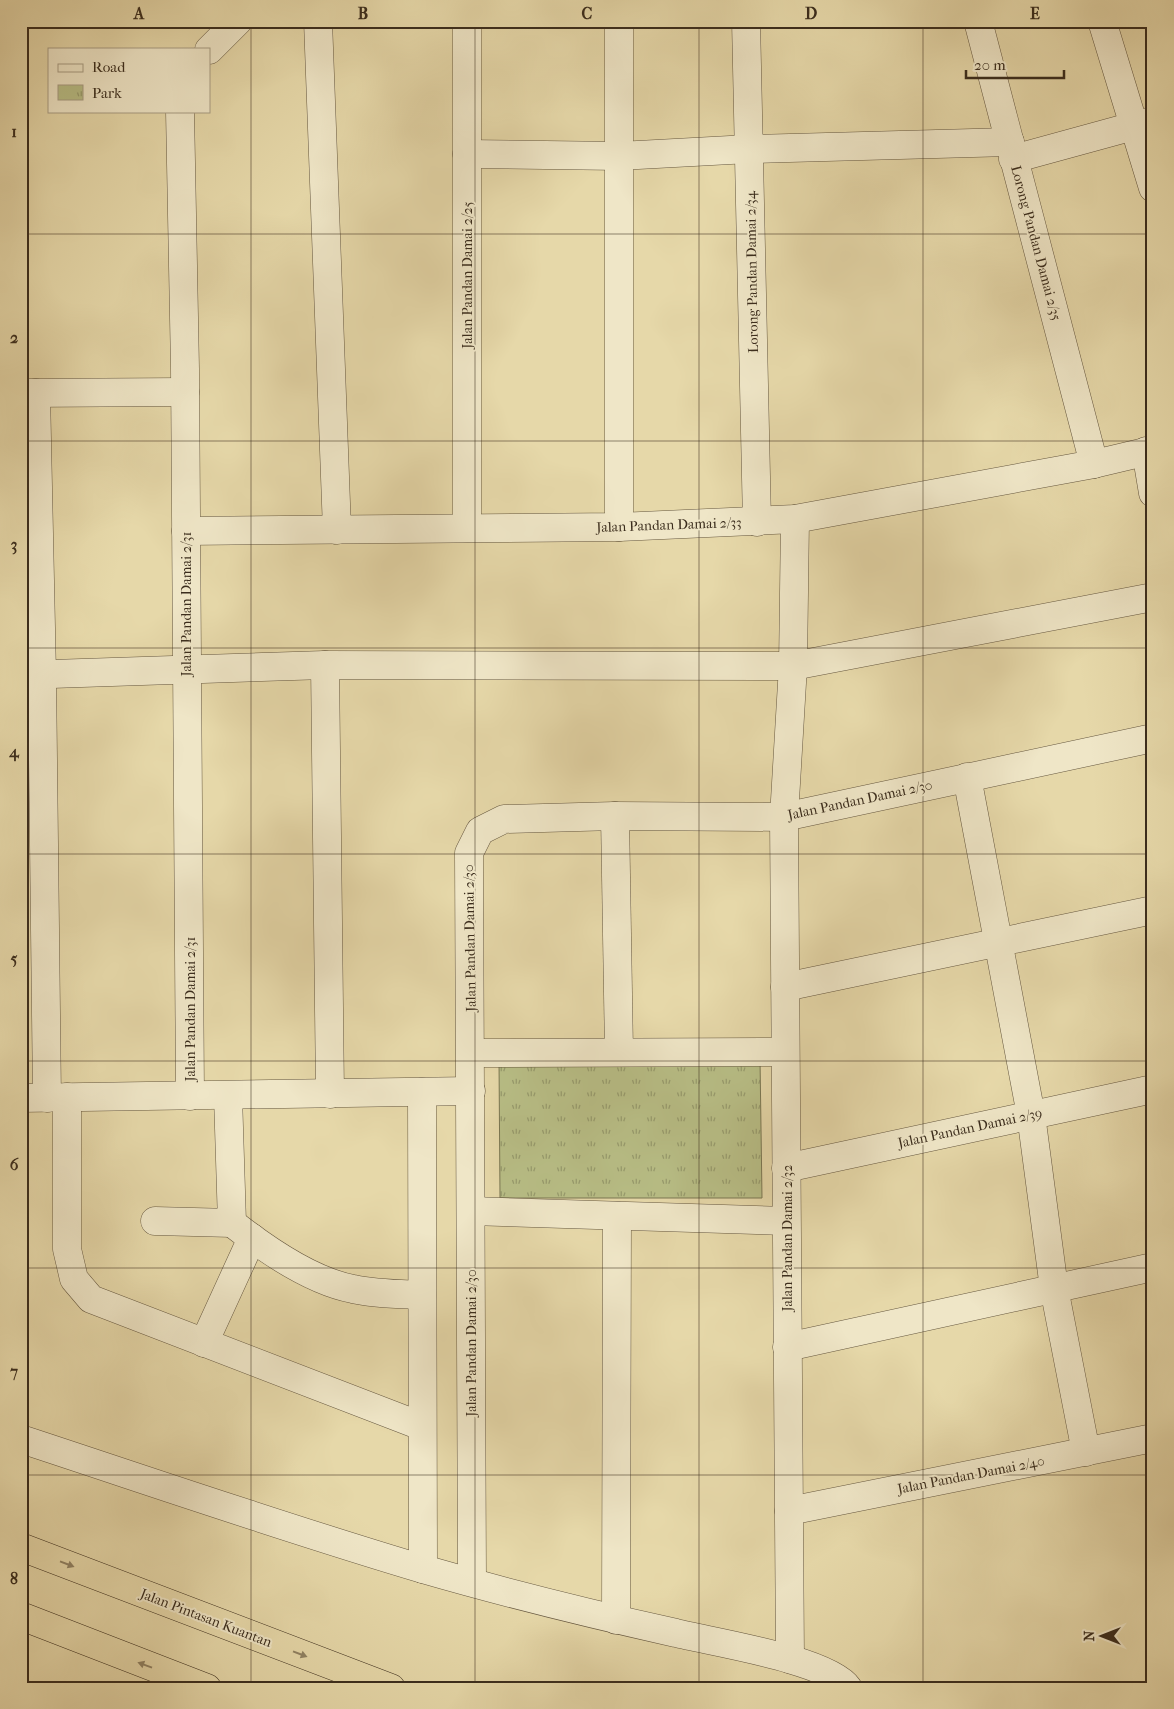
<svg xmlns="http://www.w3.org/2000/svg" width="1174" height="1709" font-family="'IM FELL French Canon',serif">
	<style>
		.park { fill: url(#park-tufts); stroke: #7a7652 }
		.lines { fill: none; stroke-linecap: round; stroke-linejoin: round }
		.minor-casing { stroke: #665840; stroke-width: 29 }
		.highway-casing { stroke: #3b2d1d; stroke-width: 29 }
		.minor { stroke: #efe6c7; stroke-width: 28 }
		.highway { stroke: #e6d8a9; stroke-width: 28 }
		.oneway { fill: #908263 }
		.grid { fill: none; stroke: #3b2d1d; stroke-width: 1; stroke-opacity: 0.55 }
		.labels { text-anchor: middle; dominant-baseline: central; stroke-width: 4; stroke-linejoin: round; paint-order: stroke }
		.street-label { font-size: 14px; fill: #3b2d1d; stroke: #efe6c7 }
		.neatline { fill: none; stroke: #3b2d1d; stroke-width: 2 }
		.grid-label { font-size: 16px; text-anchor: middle; font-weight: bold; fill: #3b2d1d }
	</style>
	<defs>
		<pattern id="park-tufts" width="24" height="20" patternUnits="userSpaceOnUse" patternTransform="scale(1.25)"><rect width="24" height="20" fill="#b8be86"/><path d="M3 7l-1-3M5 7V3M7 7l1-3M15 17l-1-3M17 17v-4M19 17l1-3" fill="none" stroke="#979b6d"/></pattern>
	</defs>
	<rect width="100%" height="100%" fill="#e6d8a9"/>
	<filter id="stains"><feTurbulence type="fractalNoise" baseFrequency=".004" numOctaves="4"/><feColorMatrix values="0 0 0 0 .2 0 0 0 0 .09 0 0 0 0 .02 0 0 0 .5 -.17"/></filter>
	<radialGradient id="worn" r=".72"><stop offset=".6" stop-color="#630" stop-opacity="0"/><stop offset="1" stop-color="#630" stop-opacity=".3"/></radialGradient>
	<!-- park -->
	<polygon class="park" points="760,1059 762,1198 500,1198 499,1060"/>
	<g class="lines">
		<!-- minor casing -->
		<g class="minor-casing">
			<g id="minor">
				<polyline points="318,21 337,530"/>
				<polyline points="467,21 467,528"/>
				<polyline points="619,21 619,527"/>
				<polyline points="746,21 757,522"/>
				<polyline points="978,21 1094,464"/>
				<polyline points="1102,21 1153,188"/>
				<polyline points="209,50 238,21"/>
				<polyline points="180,111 185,369 190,1096"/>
				<polyline points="467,154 619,156 749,149 1010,142"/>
				<polyline points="1013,159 1152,121"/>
				<polyline points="21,393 185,392"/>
				<polyline points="36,393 42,675 47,1098"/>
				<polyline points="1146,451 1153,493"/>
				<polyline points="186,531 619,527 795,519 1094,464 1153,450"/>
				<polyline points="325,665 330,1094"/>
				<polyline points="21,675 325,665 793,666 1153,597"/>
				<polyline points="967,777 1031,1115 1054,1288 1086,1452"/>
				<polyline points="615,816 619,1052"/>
				<polyline points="785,987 1153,910"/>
				<polyline points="471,1053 785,1052"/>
				<polyline points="422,1092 423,1569"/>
				<polyline points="67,1097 67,1249 74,1279 91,1299 421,1426"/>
				<polyline points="21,1098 471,1091"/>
				<polyline points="786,1168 1153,1089"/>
				<polyline points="471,1211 786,1221"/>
				<polyline points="155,1221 232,1223 228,1096"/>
				<path d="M 232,1223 C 265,1249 311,1281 353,1289 C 375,1294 399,1294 422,1295"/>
				<polyline points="204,1343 252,1238"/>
				<polyline points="787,1347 1153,1267"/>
				<path d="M 21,1439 C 155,1483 288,1529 423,1569 C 506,1593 591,1614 676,1633 C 712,1642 829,1660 848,1688"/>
				<polyline points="789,1511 1153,1438"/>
				<polyline points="472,1582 469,853 480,831 504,819 615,816 784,817 1153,738"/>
				<polyline points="616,1620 617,1216"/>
				<polyline points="790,1659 784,817 793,666 795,519"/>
			</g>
		</g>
		<!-- highway casing -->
		<g class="highway-casing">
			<g id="highway">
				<polyline points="21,1547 391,1688"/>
				<polyline points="21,1616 207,1688"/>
			</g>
		</g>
		<!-- minor -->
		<use href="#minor" class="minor"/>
		<!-- highway -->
		<use href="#highway" class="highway"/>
	</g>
	<!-- one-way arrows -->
	<defs><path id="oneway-solid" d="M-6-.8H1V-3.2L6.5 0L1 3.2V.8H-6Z" transform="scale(1.25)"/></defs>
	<g class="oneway">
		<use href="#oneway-solid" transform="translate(67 1564) rotate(21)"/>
		<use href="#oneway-solid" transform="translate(300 1654) rotate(21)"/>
		<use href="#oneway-solid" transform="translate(145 1665) rotate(-160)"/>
	</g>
	<!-- grid -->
	<path class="grid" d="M 251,21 L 251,1688M 475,21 L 475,1688M 699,21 L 699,1688M 923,21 L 923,1688M 21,234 L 1153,234M 21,441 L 1153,441M 21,648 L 1153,648M 21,854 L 1153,854M 21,1061 L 1153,1061M 21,1268 L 1153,1268M 21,1475 L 1153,1475"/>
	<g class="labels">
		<!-- street labels -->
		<g class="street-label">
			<text transform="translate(1036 243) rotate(75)">Lorong Pandan Damai 2/35</text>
			<text transform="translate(752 272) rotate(-91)">Lorong Pandan Damai 2/34</text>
			<text transform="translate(467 275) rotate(-90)">Jalan Pandan Damai 2/25</text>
			<text transform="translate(669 525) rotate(-2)">Jalan Pandan Damai 2/33</text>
			<text transform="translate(186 604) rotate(-90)">Jalan Pandan Damai 2/31</text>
			<text transform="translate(860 800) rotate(-12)">Jalan Pandan Damai 2/30</text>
			<text transform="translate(470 938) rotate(-91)">Jalan Pandan Damai 2/30</text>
			<text transform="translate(190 1009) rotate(-90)">Jalan Pandan Damai 2/31</text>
			<text transform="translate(970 1128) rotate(-12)">Jalan Pandan Damai 2/39</text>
			<text transform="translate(787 1238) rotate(-90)">Jalan Pandan Damai 2/32</text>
			<text transform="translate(471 1343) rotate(-90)">Jalan Pandan Damai 2/30</text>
			<text transform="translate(971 1475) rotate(-11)">Jalan Pandan Damai 2/40</text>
			<text transform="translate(206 1618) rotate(21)">Jalan Pintasan Kuantan</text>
		</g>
	</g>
	<!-- margin -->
	<rect width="1174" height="1709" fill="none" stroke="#e6d8a9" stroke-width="55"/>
	<!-- legend -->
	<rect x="48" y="48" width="162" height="65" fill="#efe6c7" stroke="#a79c83"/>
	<rect x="58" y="64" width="25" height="8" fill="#efe6c7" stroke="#a79c83"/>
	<text x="92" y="72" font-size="15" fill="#3b2d1d">Road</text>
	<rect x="58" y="85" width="25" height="15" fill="url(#park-tufts)" stroke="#a79c83"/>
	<text x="92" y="98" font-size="15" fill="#3b2d1d">Park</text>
	<!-- north arrow -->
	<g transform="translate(1102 1636) rotate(270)" stroke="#efe6c7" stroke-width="4" paint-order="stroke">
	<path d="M0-4L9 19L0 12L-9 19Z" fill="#3b2d1d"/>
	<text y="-8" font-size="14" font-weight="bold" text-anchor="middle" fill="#3b2d1d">N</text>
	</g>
	<!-- scale -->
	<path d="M966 70v8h98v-8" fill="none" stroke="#3b2d1d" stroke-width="2.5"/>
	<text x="974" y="70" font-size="15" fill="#3b2d1d" stroke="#efe6c7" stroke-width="4" paint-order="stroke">20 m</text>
	<rect x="28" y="28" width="1118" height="1654" class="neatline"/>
	<g class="grid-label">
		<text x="139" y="19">A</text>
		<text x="363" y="19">B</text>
		<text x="587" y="19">C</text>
		<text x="811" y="19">D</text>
		<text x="1035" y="19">E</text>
		<text x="14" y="137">1</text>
		<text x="14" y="343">2</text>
		<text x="14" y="550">3</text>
		<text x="14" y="757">4</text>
		<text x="14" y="964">5</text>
		<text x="14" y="1170">6</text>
		<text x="14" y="1377">7</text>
		<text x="14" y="1584">8</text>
	</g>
	<rect width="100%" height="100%" filter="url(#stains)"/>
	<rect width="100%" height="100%" fill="url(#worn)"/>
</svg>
